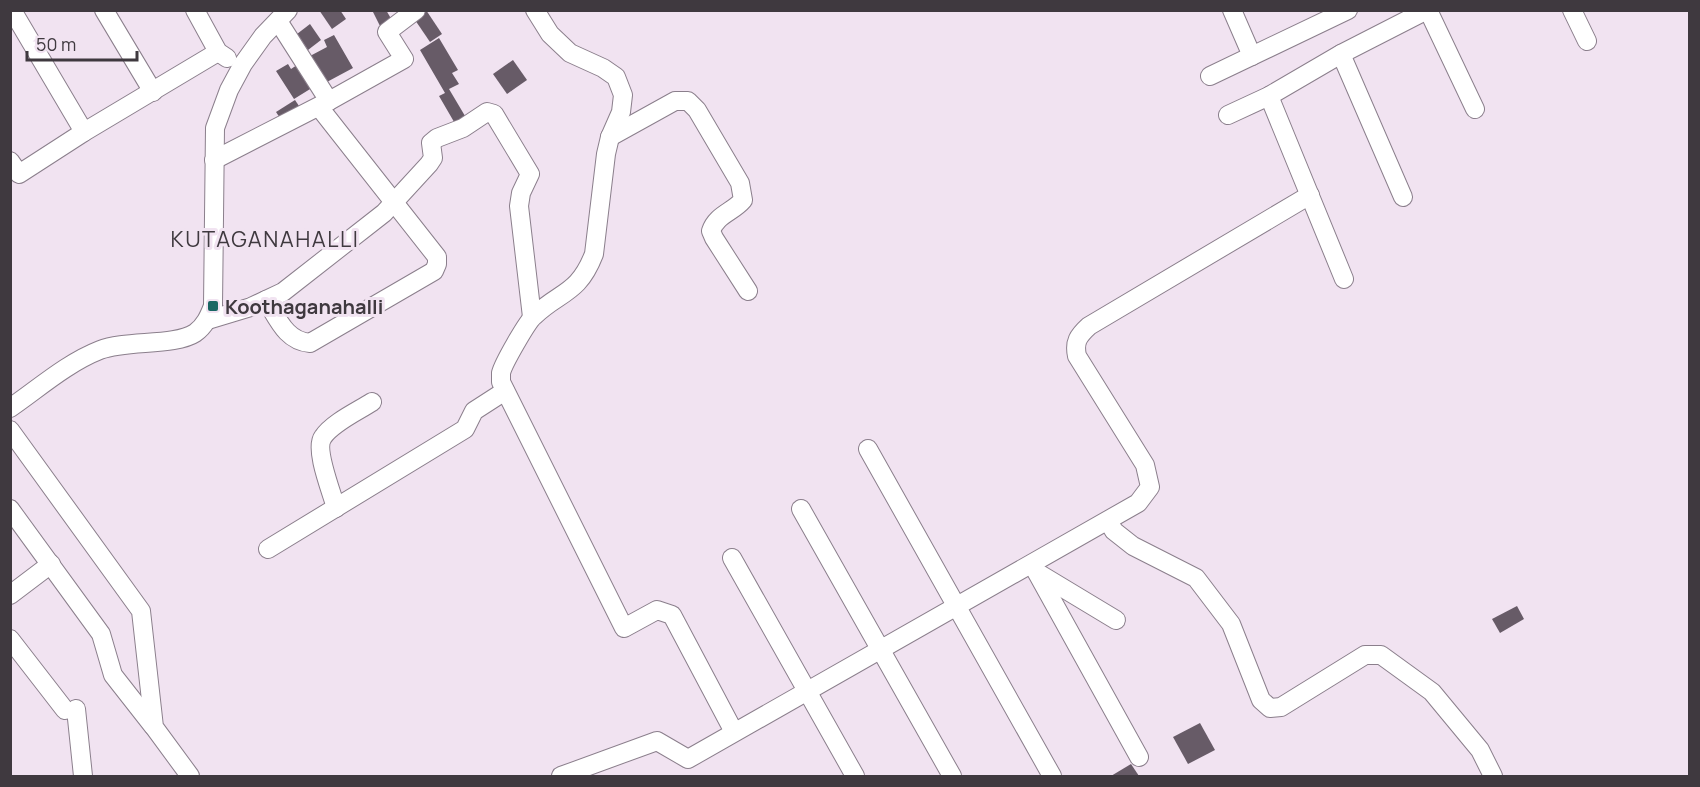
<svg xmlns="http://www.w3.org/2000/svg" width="1700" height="787" font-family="Manrope,sans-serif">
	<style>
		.building { fill: #675b67 }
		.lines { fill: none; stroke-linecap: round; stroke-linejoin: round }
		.minor-casing { stroke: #8b7f8c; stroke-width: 20 }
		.minor { stroke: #fff; stroke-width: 18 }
		.poi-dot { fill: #196663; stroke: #f1e3f1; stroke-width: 2 }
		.labels { text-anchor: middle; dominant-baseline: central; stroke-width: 6; stroke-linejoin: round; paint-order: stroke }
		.poi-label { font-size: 20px; font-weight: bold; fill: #3f393f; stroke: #f1e3f1; text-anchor: start }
		.quarter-label { font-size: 22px; letter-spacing: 1.5px; fill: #3f393f; stroke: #f1e3f1 }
	</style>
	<rect width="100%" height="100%" fill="#f1e3f1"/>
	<!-- building -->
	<g class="building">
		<polygon points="319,10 340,10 346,19 332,29"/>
		<polygon points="372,10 386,10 393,22 381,28"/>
		<polygon points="422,10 426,10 442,34 430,42 413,17"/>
		<polygon points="310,24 321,40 308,50 297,34"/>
		<polygon points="334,35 353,68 325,83 310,56 327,47 324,40"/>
		<polygon points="439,38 458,70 452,73 459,84 449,89 468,121 457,127 439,96 445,93 420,50"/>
		<polygon points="513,60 527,80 507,94 493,74"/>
		<polygon points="300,63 315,86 294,99 276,71 288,64 291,69"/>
		<polygon points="295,100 303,112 284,124 276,112"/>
		<polygon points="1517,606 1524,619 1500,633 1492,619"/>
		<polygon points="1200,723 1215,750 1188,764 1173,737"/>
		<polygon points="1131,764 1139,776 1111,776"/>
	</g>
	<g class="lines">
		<!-- minor casing -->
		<g class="minor-casing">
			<g id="minor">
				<polyline points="12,10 84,132"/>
				<polyline points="104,10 153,92"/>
				<polyline points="195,10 218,52 227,58"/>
				<path d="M 535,10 L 550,34 L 570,53 L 603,68 L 616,77 L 623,95 L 621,112 L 610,137 L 606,154 L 594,254 C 578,295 560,291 534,316 C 527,322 503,364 501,373 C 501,374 501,381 501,382 L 624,628 L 657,610 L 672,615 L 734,732"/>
				<polyline points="1232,10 1252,56"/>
				<polyline points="1428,10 1475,109"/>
				<polyline points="1572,10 1587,41"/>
				<polyline points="278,21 329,101"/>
				<polyline points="1341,54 1403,197"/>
				<polyline points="1210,76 1348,10"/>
				<polyline points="1269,96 1344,279"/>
				<polyline points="1228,115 1269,96 1341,54 1427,10"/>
				<path d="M 610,137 L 675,101 L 688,101 L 697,110 L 740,183 L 743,200 C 733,212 716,215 711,231 L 714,238 L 748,291"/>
				<polyline points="214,160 329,101 404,59 387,32 416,10"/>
				<polyline points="10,161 19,174 84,132 218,52"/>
				<path d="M 266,300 C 278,319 286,341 310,343 L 434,271 L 437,264 L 437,257 L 319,107"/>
				<polyline points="208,320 251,307 283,292 384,213 429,164 433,158 431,143 437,138 463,128 487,112 494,114 530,174 521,193 519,206 532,317"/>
				<path d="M 10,408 C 39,388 67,363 100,350 C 126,340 175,346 195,333 C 205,326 209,316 213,306 L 215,128 L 229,90 L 243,64 L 263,36 L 288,10"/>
				<polyline points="10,430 141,611 154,727 190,776"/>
				<polyline points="868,449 1052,776"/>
				<path d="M 336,508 C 332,493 314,449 323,437 C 332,423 358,411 372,402"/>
				<polyline points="10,509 101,634 113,675 153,726"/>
				<polyline points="801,509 952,776"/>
				<polyline points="1108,521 1114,531 1133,546 1196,578 1231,624 1261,700 1270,708 1281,707 1365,655 1381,655 1432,692 1480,750 1493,776"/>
				<polyline points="268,549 465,429 474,411 505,391"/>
				<polyline points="732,558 855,776"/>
				<polyline points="1032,564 1139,757"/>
				<polyline points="1038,573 1116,620"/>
				<polyline points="10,595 51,564"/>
				<polyline points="10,639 65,710"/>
				<polyline points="76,709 83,776"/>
				<path d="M 561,776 L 657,741 L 688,759 L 1138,503 L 1150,487 L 1145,465 L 1077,356 C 1074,342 1078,336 1089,326 L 1310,195"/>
			</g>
		</g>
		<!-- minor -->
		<use href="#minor" class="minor"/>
	</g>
	<!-- markers -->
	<rect class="poi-dot" x="207" y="300" width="12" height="12" rx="3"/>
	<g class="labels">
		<!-- poi labels -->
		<g class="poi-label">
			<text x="225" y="306">Koothaganahalli</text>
		</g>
		<!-- quarter labels -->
		<g class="quarter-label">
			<text x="265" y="239">KUTAGANAHALLI</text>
		</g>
	</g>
	<!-- border -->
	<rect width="1700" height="787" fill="none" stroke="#3f393f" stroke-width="24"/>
	<!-- scale -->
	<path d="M27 51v9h110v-9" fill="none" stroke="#3f393f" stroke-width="3"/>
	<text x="36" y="51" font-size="18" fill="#3f393f" stroke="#f1e3f1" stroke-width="4.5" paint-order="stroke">50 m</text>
</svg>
